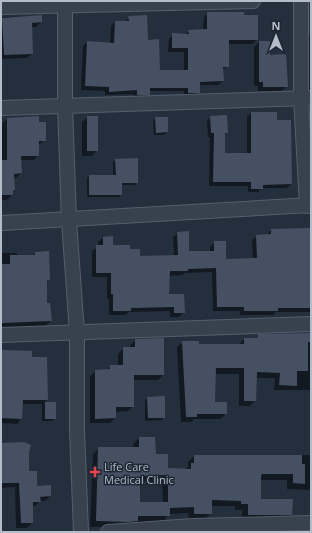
<svg xmlns="http://www.w3.org/2000/svg" width="312" height="533" font-family="'Open Sans',sans-serif">
	<style>
		.shadow { fill: #0007; fill-rule: evenodd }
		.building { fill: #455162; fill-rule: evenodd }
		.lines { fill: none; stroke-linecap: round; stroke-linejoin: round }
		.minor-casing { stroke: #565f6c; stroke-width: 16 }
		.minor { stroke: #38414e; stroke-width: 14 }
		.health-dot { fill: #e0444e; stroke: #1d2633; stroke-width: 1.5 }
		.labels { text-anchor: middle; dominant-baseline: central; stroke-width: 3; stroke-linejoin: round; paint-order: stroke }
		.poi-label { font-size: 11px; fill: #b4bcc9; stroke: #1d2633; text-anchor: start }
	</style>
	<rect width="100%" height="100%" fill="#242f3e"/>
	<!-- shadow -->
	<g class="shadow">
		<polygon points="208,13 243,16 257,39 253,44 228,44 228,66 222,70 223,81 218,85 199,85 199,92 194,96 184,97 184,91 149,91 149,94 145,98 133,99 133,94 105,95 105,91 81,90 83,46 87,42 110,44 111,26 115,22 125,22 129,17 147,41 159,71 184,71 184,52 168,52 169,39 173,34 185,35 189,31 203,31 204,17"/>
		<polygon points="41,16 41,22 36,27 31,27 32,54 27,58 1,59 1,17"/>
		<polygon points="311,34 311,99 306,96 306,39"/>
		<polygon points="259,42 287,86 282,91 258,91 258,86 254,86 254,47"/>
		<polygon points="251,113 276,121 291,184 287,188 262,188 258,192 248,192 248,186 209,186 210,137 208,137 207,121 211,117 227,132 224,135 224,154 247,154 247,117"/>
		<polygon points="38,117 38,123 45,140 38,145 38,155 34,160 20,160 21,173 16,178 13,178 14,189 12,195 7,200 1,200 2,123 7,119"/>
		<polygon points="88,117 97,150 92,156 82,156 82,122"/>
		<polygon points="156,118 167,132 164,135 154,135 153,121"/>
		<polygon points="115,160 137,182 135,185 121,185 121,195 119,197 87,197 87,178 90,176 113,176 113,162"/>
		<polygon points="311,229 311,312 275,312 273,315 240,315 240,311 213,311 212,272 185,273 182,275 169,276 168,295 184,312 179,317 170,317 170,311 129,312 125,315 109,315 109,299 107,299 107,277 92,277 92,251 99,246 98,242 103,238 113,246 129,250 139,257 174,256 173,237 178,233 188,252 210,252 210,247 215,242 225,260 253,259 252,240 257,236 267,235 271,230"/>
		<polygon points="1,253 17,253 17,256 32,256 35,253 49,279 46,282 46,304 51,321 45,326 1,328"/>
		<polygon points="311,333 311,390 274,390 275,378 256,378 255,400 250,406 239,406 239,374 215,374 214,403 226,413 221,419 194,419 191,422 181,422 177,347 183,342 198,345 238,345 244,339 255,339 258,335"/>
		<polygon points="163,339 163,375 158,380 133,380 133,406 128,411 115,412 115,418 110,423 90,423 90,376 96,371 106,371 111,366 118,366 118,354 124,348 130,348 130,345 136,340"/>
		<polygon points="1,349 3,351 31,358 47,400 44,403 55,403 55,419 52,421 42,421 42,404 22,404 21,419 17,424 1,423"/>
		<polygon points="148,398 164,417 162,420 145,421 145,400"/>
		<path d="M 139,438 L 167,469 L 186,469 L 188,467 L 188,462 L 194,456 L 311,455 L 311,490 L 287,489 L 287,480 L 261,480 L 260,500 L 291,515 L 285,521 L 242,521 L 242,510 L 235,510 L 235,506 L 211,506 L 211,513 L 205,519 L 189,520 L 188,513 L 169,514 L 163,522 L 136,522 L 131,527 L 90,527 L 93,454 L 99,448 L 133,448 L 133,444 ZM 139,481 L 162,481 L 163,503 L 139,503 Z"/>
		<polygon points="24,443 28,452 28,472 36,487 50,496 45,501 40,501 35,506 32,506 32,523 27,528 16,528 15,487 1,488 1,444"/>
	</g>
	<!-- building -->
	<g class="building">
		<polygon points="207,12 244,12 244,15 258,15 258,40 229,40 229,67 223,67 224,81 200,82 200,93 188,93 188,88 150,88 150,95 137,95 137,90 109,92 109,87 85,86 87,41 114,43 115,21 129,21 128,16 147,15 148,40 159,39 160,70 188,70 188,48 172,48 172,33 189,34 188,30 207,29"/>
		<polygon points="42,15 42,22 32,23 33,54 4,55 2,18"/>
		<polygon points="259,41 270,41 270,55 286,54 288,87 263,87 263,82 259,82"/>
		<polygon points="251,112 277,112 277,120 291,120 292,184 263,185 263,189 251,189 251,182 213,182 214,133 211,133 210,116 227,115 228,133 225,133 225,153 251,153"/>
		<polygon points="39,116 39,122 46,122 46,141 39,141 39,156 21,156 22,173 14,174 15,190 13,190 13,195 1,195 1,160 7,160 7,118"/>
		<rect x="87" y="116" width="11" height="35"/>
		<polygon points="155,117 168,117 168,132 156,133"/>
		<polygon points="138,158 138,183 122,183 122,195 89,195 89,175 116,175 115,159"/>
		<polygon points="311,228 311,308 278,308 278,311 244,311 244,307 217,307 216,268 188,269 188,271 170,271 169,294 184,294 185,313 174,313 174,307 131,308 131,311 113,311 113,294 111,294 111,273 96,273 96,245 103,245 103,237 113,236 113,245 130,245 130,249 140,249 140,256 178,255 177,232 189,231 189,251 214,251 214,241 226,241 226,259 257,258 256,235 271,234 271,229"/>
		<polygon points="49,251 50,280 47,280 47,303 50,303 52,321 2,323 1,264 10,264 10,255 35,255 35,252"/>
		<polygon points="311,333 311,342 308,342 308,371 297,371 297,386 279,385 280,373 257,372 256,401 244,401 244,368 216,368 215,402 227,402 227,414 197,414 197,417 186,417 182,341 199,341 199,344 244,344 244,338 257,338 258,334"/>
		<polygon points="164,338 164,375 134,375 134,407 116,407 116,418 95,419 95,370 110,369 110,365 123,365 123,347 135,347 135,339"/>
		<polygon points="1,350 32,351 32,357 47,357 48,400 23,400 22,419 1,418"/>
		<polygon points="165,396 165,418 148,418 147,397"/>
		<rect x="45" y="402" width="11" height="17"/>
		<path d="M 139,437 L 155,437 L 156,454 L 168,454 L 168,468 L 191,469 L 191,463 L 194,463 L 194,455 L 302,455 L 302,464 L 305,464 L 305,484 L 293,483 L 293,474 L 262,474 L 261,476 L 261,499 L 293,499 L 292,515 L 248,515 L 248,504 L 241,504 L 241,501 L 212,500 L 212,514 L 194,514 L 194,507 L 170,508 L 170,516 L 138,516 L 138,521 L 128,522 L 96,521 L 98,447 L 139,447 ZM 168,475 L 168,502 L 140,502 L 140,476 Z"/>
		<polygon points="24,442 31,445 29,452 29,471 37,471 37,486 51,485 51,496 40,497 41,502 33,502 33,523 21,523 19,483 1,483 2,443"/>
	</g>
	<g class="lines">
		<!-- minor casing -->
		<g class="minor-casing">
			<g id="minor">
				<polyline points="65,1 65,106 69,221 77,333 77,430 81,532"/>
				<polyline points="301,1 301,98 307,206"/>
				<polyline points="1,7 253,1"/>
				<polyline points="1,108 311,98"/>
				<polyline points="1,223 311,205"/>
				<polyline points="1,335 311,324"/>
				<polyline points="108,532 193,526 311,523"/>
			</g>
		</g>
		<!-- minor -->
		<use href="#minor" class="minor"/>
	</g>
	<!-- markers -->
	<path class="health-dot" d="M93 466h4v4h4v4h-4v4h-4v-4h-4v-4h4z"/>
	<g class="labels">
		<!-- poi labels -->
		<g class="poi-label">
			<text x="104" y="466">Life Care<tspan x="104" dy="13">Medical Clinic</tspan></text>
		</g>
	</g>
	<!-- border -->
	<rect width="312" height="533" fill="none" stroke="#b4bcc9" stroke-width="4"/>
	<!-- north arrow -->
	<g transform="translate(276 36)" stroke="#1d2633" stroke-width="3" paint-order="stroke">
	<path d="M0-3L7 15L0 10L-7 15Z" fill="#b4bcc9"/>
	<text y="-6" font-size="11" font-weight="bold" text-anchor="middle" fill="#b4bcc9">N</text>
	</g>
</svg>
